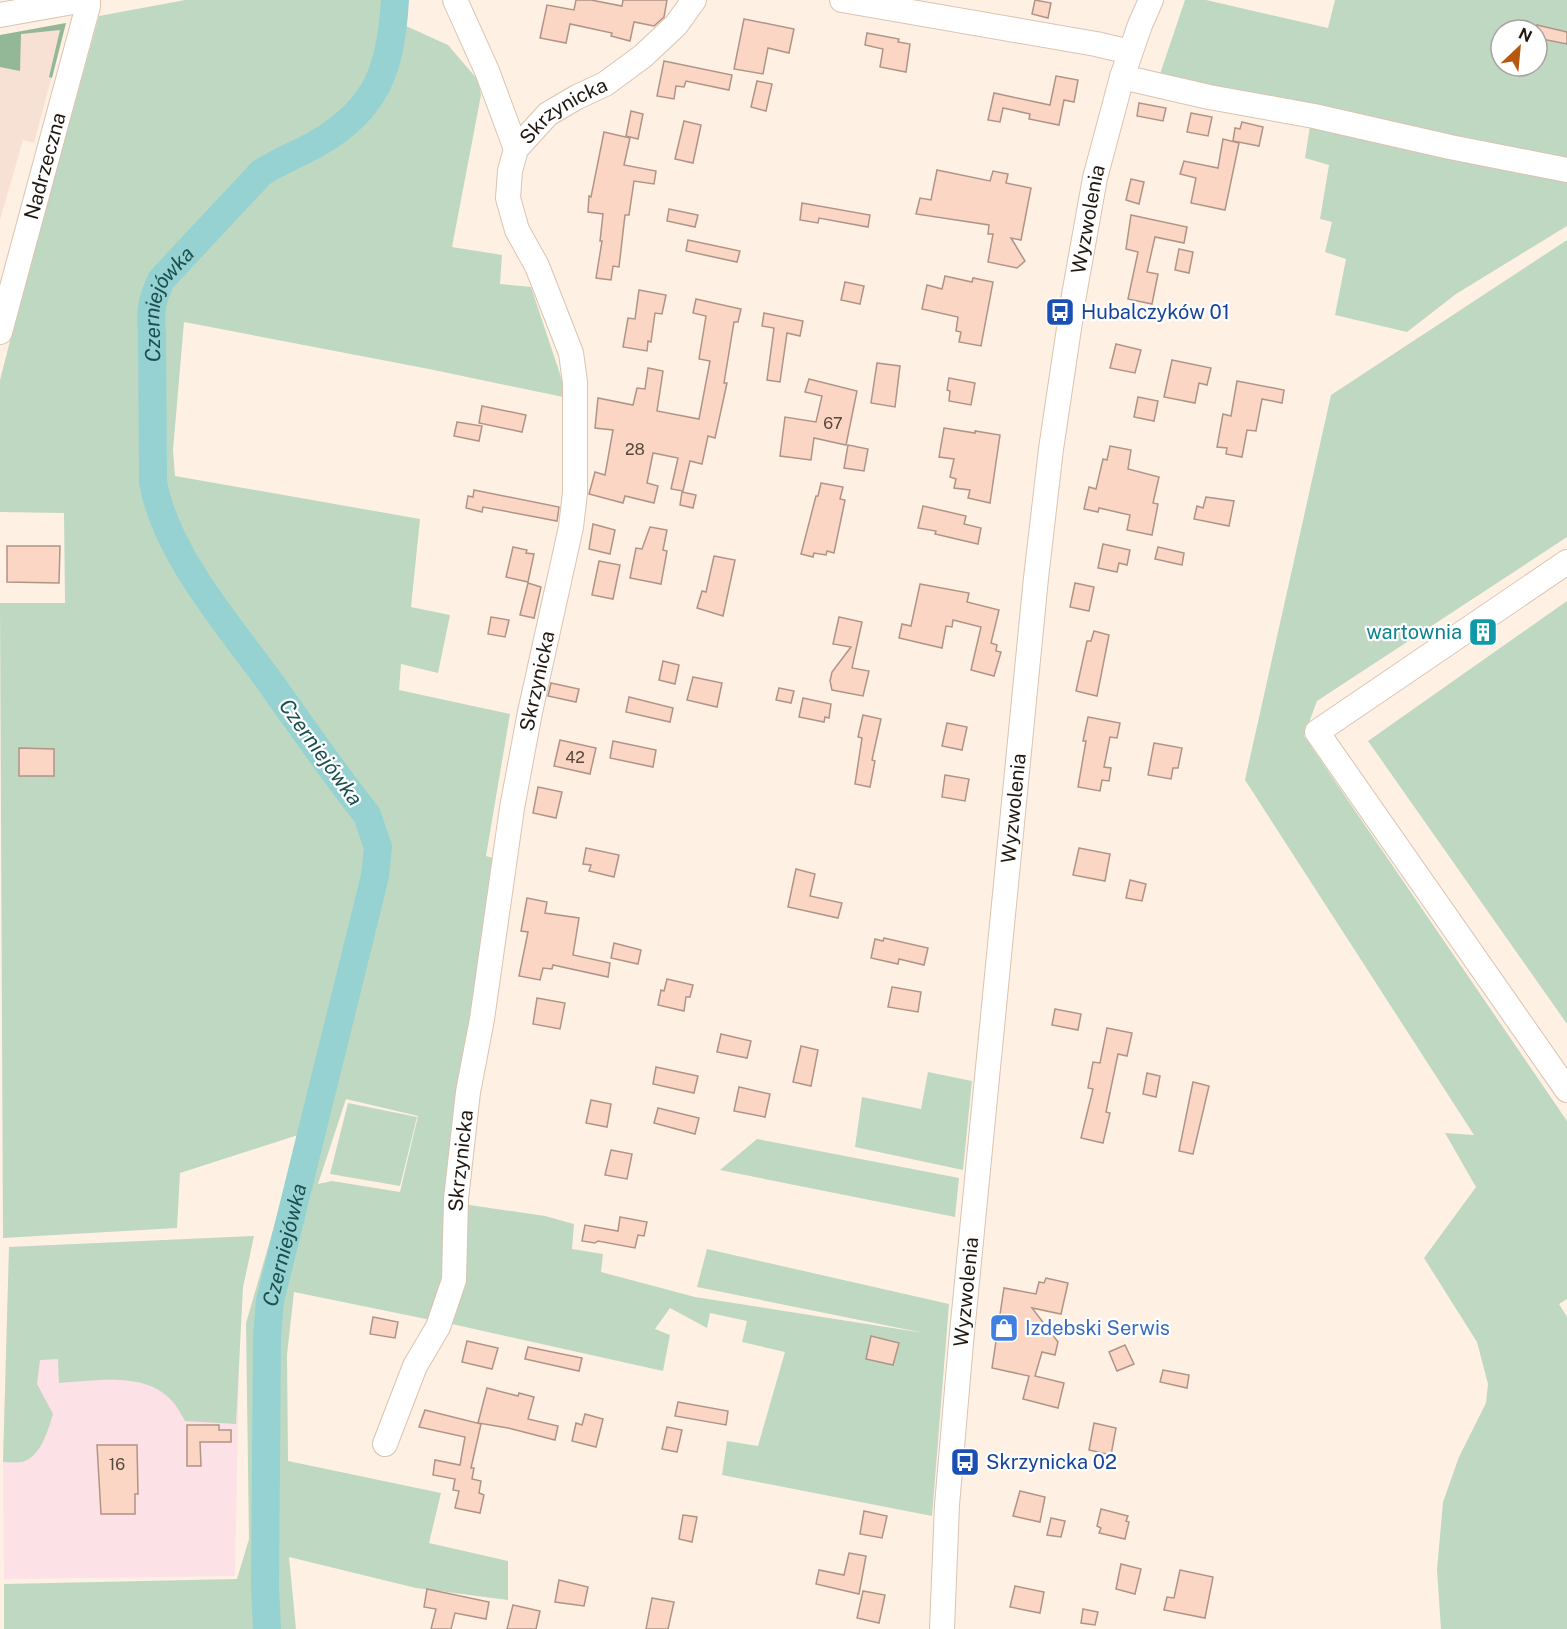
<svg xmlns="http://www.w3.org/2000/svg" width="1567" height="1629" font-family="'Public Sans',sans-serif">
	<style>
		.industrial { fill: #fce1e6 }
		.education { fill: #f7e0d4 }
		.green { fill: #bfd8c2; fill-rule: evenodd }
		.forest { fill: #92b898 }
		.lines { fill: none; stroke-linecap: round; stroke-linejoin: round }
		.river { stroke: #96d2d2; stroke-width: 28 }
		.building { fill: #fbd6c4; stroke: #b09487; stroke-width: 1.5 }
		.minor-casing { stroke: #dbc3af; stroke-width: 26 }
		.minor { stroke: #fff; stroke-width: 24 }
		.labels { text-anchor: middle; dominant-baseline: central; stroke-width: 4.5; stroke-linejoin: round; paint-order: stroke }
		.number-label { font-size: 16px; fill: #57483d }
		.street-label { font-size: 20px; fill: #201810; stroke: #fff }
		.transit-label { font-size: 20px; fill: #164399; stroke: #fff; text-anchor: start }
		.culture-label { font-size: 20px; fill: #0d838f; stroke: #fff; text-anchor: end }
		.shop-label { font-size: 20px; fill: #366cbe; stroke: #fff; text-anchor: start }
		.water-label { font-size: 21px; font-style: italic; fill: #1b4f50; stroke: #fff }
	</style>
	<rect width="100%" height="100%" fill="#fff0e4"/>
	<!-- industrial -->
	<polygon class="industrial" points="254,1236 243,1287 240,1321 235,1576 4,1579 3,1462 9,1247"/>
	<!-- education -->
	<polygon class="education" points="66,23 34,143 23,140 0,220 0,35"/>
	<!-- green -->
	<g class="green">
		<path d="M 185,0 L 407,0 L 406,26 L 448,45 L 478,80 L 481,95 L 452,247 L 502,255 L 500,284 L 531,287 L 568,398 L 429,369 L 184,322 L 173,450 L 175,476 L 420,519 L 411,607 L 450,615 L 438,673 L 401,664 L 399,690 L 510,714 L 486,856 L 497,859 L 449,1261 L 431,1320 L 294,1292 L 287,1355 L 288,1461 L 441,1493 L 429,1543 L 508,1561 L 508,1600 L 416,1588 L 289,1557 L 296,1629 L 4,1629 L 4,1584 L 237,1579 L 249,1539 L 246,1323 L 301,1134 L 180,1173 L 177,1228 L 3,1238 L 0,603 L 65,603 L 64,513 L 0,512 L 0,380 L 24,286 L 99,16 ZM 346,1099 L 418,1116 L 400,1192 L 332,1181 L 318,1184 Z"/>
		<path d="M 1185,0 L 1206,0 L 1328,28 L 1335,0 L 1567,0 L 1567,165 L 1158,80 ZM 1501,30 L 1537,30 L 1537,66 L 1501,66 Z"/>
		<polygon points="1311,119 1567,174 1567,226 1456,294 1407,332 1335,315 1346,259 1325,252 1332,222 1320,219 1329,165 1305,158"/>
		<polygon points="1567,240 1567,537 1317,701 1304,736 1567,1121 1567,1299 1559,1304 1567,1317 1567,1629 1441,1629 1437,1570 1443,1502 1459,1457 1486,1403 1488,1384 1477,1342 1424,1258 1476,1187 1445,1133 1474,1135 1245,780 1331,395"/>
		<polygon points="1567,601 1567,1024 1368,741"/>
		<polygon points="928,1072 972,1081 963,1170 855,1147 862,1097 921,1109"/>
		<polygon points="348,1103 417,1117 400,1186 330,1174"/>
		<polygon points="757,1139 959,1178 955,1217 720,1170"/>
		<polygon points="463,1204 545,1216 574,1224 572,1249 603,1254 601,1272 695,1297 924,1333 697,1287 707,1249 949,1304 932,1516 722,1475 727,1441 758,1446 785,1352 742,1342 747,1321 710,1313 707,1328 670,1308 655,1329 670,1335 663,1371 443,1322"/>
		<path d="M 254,1236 L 243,1287 L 236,1424 L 185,1421 C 181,1414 177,1406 172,1401 C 146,1371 95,1381 59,1383 L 58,1359 L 40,1360 L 37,1384 L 53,1414 C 48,1430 41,1457 22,1462 C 16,1463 9,1462 3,1462 L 9,1247 Z"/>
	</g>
	<!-- forest -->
	<polygon class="forest" points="66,23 52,78 49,77 60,30 21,34 20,71 0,67 0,35"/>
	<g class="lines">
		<!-- river -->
		<path class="river" id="s1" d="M 267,1629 L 265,1587 L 267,1337 L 270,1301 L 375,876 L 378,847 L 367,815 C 332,771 300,724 267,678 C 225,621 165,551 153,482 L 152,332 C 150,310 152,300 161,280 L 261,173 C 279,161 299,154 318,143 C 378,108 391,67 395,0"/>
	</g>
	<!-- building -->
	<g class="building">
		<polygon points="576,0 591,0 622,6 623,0 667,0 664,17 654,26 634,22 630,41 611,36 612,33 570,24 566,43 540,38 547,5 574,10"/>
		<polygon points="1035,0 1051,3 1048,18 1032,14"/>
		<polygon points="744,19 794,29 789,53 768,48 763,74 734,69"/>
		<polygon points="1537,25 1567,32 1567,44 1537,38"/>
		<polygon points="867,33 899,39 898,42 910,44 906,72 880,67 883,49 865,45"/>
		<polygon points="664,61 732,75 729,90 686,81 684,87 676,86 674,99 657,96"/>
		<polygon points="1056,76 1078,80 1074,102 1064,100 1059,125 1029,119 1030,114 1003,108 1000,122 988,120 994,93 1050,105"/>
		<polygon points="757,81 772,84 766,111 751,107"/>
		<polygon points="1139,103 1166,108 1163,121 1137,116"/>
		<polygon points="631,111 643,114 638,139 626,136"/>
		<polygon points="1191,113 1212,117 1208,136 1187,132"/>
		<polygon points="684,121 701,125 693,163 675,159"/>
		<polygon points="1242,122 1263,127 1259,146 1233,141 1235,128 1240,129"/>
		<polygon points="604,132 630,138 624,165 656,171 654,184 634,181 629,215 625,215 619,267 613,266 611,280 596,278 602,241 600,241 603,214 588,212 589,196 591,197"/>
		<polygon points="1223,139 1239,143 1225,210 1191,203 1196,178 1180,174 1184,161 1218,168"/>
		<polygon points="937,170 990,181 993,171 1008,174 1006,183 1031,188 1021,240 1011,238 1025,261 1017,268 988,262 993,234 988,234 989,225 916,214 920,198 931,200"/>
		<polygon points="1131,179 1144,182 1139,204 1126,200"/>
		<polygon points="802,203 870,215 868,227 819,218 818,223 800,220"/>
		<polygon points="669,209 698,215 695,227 667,221"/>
		<polygon points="1131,215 1187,227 1184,243 1155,237 1147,272 1158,274 1152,304 1128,299 1138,252 1126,249"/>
		<polygon points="688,240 740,251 737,262 686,251"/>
		<polygon points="1179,249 1193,252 1189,273 1175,270"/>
		<polygon points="945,276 972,282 973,278 993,282 981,346 959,342 961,332 956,331 958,317 922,309 927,285 942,289"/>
		<polygon points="845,282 864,286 860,304 841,300"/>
		<polygon points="639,290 666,295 662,314 655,313 651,342 648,341 647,351 623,347 628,318 635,319"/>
		<polygon points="696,299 741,309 738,322 734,322 724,383 727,383 715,438 708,436 702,464 690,461 683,491 671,489 678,458 653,453 647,483 658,486 654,503 625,496 623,503 589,494 595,472 605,475 613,430 595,428 598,398 633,405 637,388 645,389 648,368 663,371 657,411 699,419 710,361 699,359 706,316 693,313"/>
		<polygon points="764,313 803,321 800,336 787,333 780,382 767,380 774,328 762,326"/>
		<polygon points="1116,344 1141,350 1135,373 1110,368"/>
		<polygon points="1172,360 1211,368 1207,385 1199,383 1195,403 1164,397"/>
		<polygon points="877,363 900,366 895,407 871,403"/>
		<polygon points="949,378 975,383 971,405 949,401 950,391 947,390"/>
		<polygon points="809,379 857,391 846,445 814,438 811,460 780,456 785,417 816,422 822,396 805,392"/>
		<polygon points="1237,381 1284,390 1282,403 1262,399 1256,431 1247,430 1242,457 1226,454 1227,448 1217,447 1223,414 1231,416"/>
		<polygon points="1138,397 1158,401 1154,421 1134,417"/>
		<polygon points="482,406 526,415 522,432 479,423"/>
		<polygon points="457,422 482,426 479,441 454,436"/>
		<polygon points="944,428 975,433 975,431 1000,435 990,503 968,498 970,490 954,488 956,479 950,477 954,459 939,457"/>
		<polygon points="848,445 868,449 864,471 844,468"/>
		<polygon points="1110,446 1131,450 1128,469 1159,477 1153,503 1158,504 1152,535 1127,530 1130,515 1099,508 1098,512 1084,509 1089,487 1096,489 1103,459 1107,460"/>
		<polygon points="821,483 843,487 840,499 845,500 834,553 827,551 826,555 814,553 813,557 801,554 816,496 818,496"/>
		<polygon points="474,490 559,507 557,521 483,507 482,512 466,508 468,496 473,497"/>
		<polygon points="682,492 696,495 693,508 680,505"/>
		<polygon points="1206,497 1234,501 1229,526 1194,519 1197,506 1203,508"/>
		<polygon points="923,506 966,516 964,524 981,528 978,544 935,534 936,531 918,528"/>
		<polygon points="593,524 615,530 610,554 589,549"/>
		<polygon points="650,527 667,530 663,550 667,551 661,584 630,578 636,548 642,549"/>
		<polygon points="1103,544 1130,550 1127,565 1119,563 1117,572 1098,568"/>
		<polygon points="7,546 60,546 59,583 7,582"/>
		<polygon points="513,547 527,550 526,553 534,554 528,582 506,577"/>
		<polygon points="1158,547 1184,553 1182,565 1155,559"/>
		<polygon points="714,556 735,560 723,616 697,608 702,591 706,592"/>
		<polygon points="599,561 620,565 613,599 592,595"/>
		<polygon points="528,583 541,587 534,618 520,615"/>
		<polygon points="1075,583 1094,587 1089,611 1070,607"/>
		<polygon points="920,584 969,593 967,602 999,610 991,643 997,645 996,651 1001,652 994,676 971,670 981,627 953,620 952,627 946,626 942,648 899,638 902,624 911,626"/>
		<polygon points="491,617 509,620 505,637 488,634"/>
		<polygon points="839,617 862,622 852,668 869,671 863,696 832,690 830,681 832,672 851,647 833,644"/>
		<polygon points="1094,631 1109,635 1097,696 1076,691 1087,641 1091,641"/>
		<polygon points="663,661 679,665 675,684 659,680"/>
		<polygon points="693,677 722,683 717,707 687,700"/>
		<polygon points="551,683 579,689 576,702 548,696"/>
		<polygon points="779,688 794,691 791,703 776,700"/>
		<polygon points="629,697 673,708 670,722 626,712"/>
		<polygon points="803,698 831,704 829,718 825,717 824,722 799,717"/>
		<polygon points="863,715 881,719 872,760 875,761 870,787 855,784 862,738 858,737"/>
		<polygon points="1088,717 1120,723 1117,738 1110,737 1104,767 1111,768 1109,781 1102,780 1100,791 1078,787 1086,741 1083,741"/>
		<polygon points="947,723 967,727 962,750 942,746"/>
		<polygon points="560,740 596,748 590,774 554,766"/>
		<polygon points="613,741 656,750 653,767 610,758"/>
		<polygon points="1154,743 1182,748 1178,768 1173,768 1171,779 1148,775"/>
		<polygon points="19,748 54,749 54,776 19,776"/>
		<polygon points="945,775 969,779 965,801 942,797"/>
		<polygon points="538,787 562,792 556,818 533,813"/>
		<polygon points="586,848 619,855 614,877 589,871 591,865 583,864"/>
		<polygon points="1079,848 1110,854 1105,881 1073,875"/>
		<polygon points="796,869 815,874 810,896 842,903 838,918 788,907"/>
		<polygon points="1130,880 1146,884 1142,901 1126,898"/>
		<polygon points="527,898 547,902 545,913 579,918 573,955 610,963 608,977 553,965 552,969 543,968 540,980 519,976 528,932 521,931"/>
		<polygon points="884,938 928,948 924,965 899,959 898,964 871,958 875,939 883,941"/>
		<polygon points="614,943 641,950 638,964 611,958"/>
		<polygon points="667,979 693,985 690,997 686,997 684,1011 658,1005 661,990 664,991"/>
		<polygon points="892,987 921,992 918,1012 888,1007"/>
		<polygon points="537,998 565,1003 560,1029 533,1024"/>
		<polygon points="1055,1009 1081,1014 1078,1030 1052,1025"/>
		<polygon points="1107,1028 1132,1033 1127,1056 1118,1054 1106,1112 1110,1113 1103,1143 1081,1138 1093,1089 1088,1088 1093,1062 1100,1063"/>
		<polygon points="721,1034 751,1041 747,1058 717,1052"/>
		<polygon points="801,1046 818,1050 811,1086 793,1082"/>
		<polygon points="656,1067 698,1076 694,1093 653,1084"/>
		<polygon points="1147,1073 1160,1076 1156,1097 1143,1094"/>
		<polygon points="1193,1082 1209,1086 1193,1154 1179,1151"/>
		<polygon points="739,1087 770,1094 765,1117 734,1111"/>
		<polygon points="591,1100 611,1104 607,1127 586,1123"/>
		<polygon points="658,1108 699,1118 695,1134 654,1123"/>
		<polygon points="611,1150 632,1154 627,1179 605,1175"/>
		<polygon points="620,1217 647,1222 644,1236 638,1235 635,1248 598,1241 595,1243 582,1241 585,1225 618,1231"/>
		<polygon points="1046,1278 1068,1283 1061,1314 1032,1308 1058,1342 1055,1355 1042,1352 1035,1376 1064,1383 1058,1408 1023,1399 1029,1376 992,1368 1004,1288 1036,1294 1039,1282 1044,1283"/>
		<polygon points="373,1317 398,1322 395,1338 370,1334"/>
		<polygon points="871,1336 899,1343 893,1365 866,1359"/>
		<polygon points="467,1341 498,1348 492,1369 462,1362"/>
		<polygon points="1125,1345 1134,1364 1117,1371 1109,1352"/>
		<polygon points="528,1347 582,1358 579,1371 525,1359"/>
		<polygon points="1163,1370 1189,1375 1187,1388 1160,1382"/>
		<polygon points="487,1388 518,1396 519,1393 534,1397 528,1419 558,1426 555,1440 508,1428 478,1423"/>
		<polygon points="678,1402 728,1411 726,1425 675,1416"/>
		<polygon points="425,1410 481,1424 471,1468 474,1468 472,1479 481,1481 479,1493 484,1495 480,1513 455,1508 459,1491 453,1490 455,1479 433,1475 435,1460 460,1465 465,1437 419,1427"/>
		<polygon points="585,1414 603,1419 596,1447 572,1441 576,1423 582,1425"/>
		<polygon points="1094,1423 1116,1428 1111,1455 1089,1450"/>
		<polygon points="187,1425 219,1425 219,1430 231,1430 231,1442 200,1442 201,1466 187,1466"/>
		<polygon points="667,1427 682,1430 677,1452 662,1449"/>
		<polygon points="97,1445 137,1445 138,1494 135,1494 135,1514 101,1514"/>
		<polygon points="1020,1491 1045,1497 1040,1522 1013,1516"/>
		<polygon points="1101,1509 1128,1516 1126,1521 1129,1522 1125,1539 1099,1533 1101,1528 1097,1526"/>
		<polygon points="864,1511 887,1516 882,1538 860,1534"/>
		<polygon points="683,1515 697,1517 692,1542 679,1539"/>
		<polygon points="1051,1518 1065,1521 1061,1537 1047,1535"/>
		<polygon points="849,1553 866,1556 859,1594 816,1584 819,1570 844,1575"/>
		<polygon points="1121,1564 1141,1569 1135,1594 1116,1589"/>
		<polygon points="1180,1570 1213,1577 1205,1618 1164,1610 1167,1597 1174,1598"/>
		<polygon points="559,1580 588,1587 584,1606 555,1602"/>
		<polygon points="1015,1586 1044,1592 1040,1613 1010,1607"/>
		<polygon points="427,1589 489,1602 486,1619 455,1613 451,1629 431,1629 436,1609 424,1607"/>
		<polygon points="863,1591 885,1595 879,1623 857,1618"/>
		<polygon points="652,1598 674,1602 668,1629 646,1629"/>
		<polygon points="513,1605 540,1611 536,1629 507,1629"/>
		<polygon points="1083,1609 1098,1612 1095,1625 1081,1623"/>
	</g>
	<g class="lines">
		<!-- minor casing -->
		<g class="minor-casing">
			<g id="minor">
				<polyline points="455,0 487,71 516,149"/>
				<polyline points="842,0 1096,44 1130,52"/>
				<polyline points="0,15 84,0"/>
				<polyline points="1122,77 1209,97 1314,116 1450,147 1567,170"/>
				<path id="s2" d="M 0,332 L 88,6 L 88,0"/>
				<polyline points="1567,562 1317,732 1567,1090"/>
				<path id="s3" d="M 385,1444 L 415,1366 L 438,1327 L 454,1280 L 456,1199 L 468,1092 L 482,1019 L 512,808 L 530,712 L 571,527 L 575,493 L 575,382 L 571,353 L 537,266 L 517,230 L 508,198 L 510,171 L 516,149 L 548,114 L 577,97 L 605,84 L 643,56 L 676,25 L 694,0"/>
				<path id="s4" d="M 942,1629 L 947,1505 L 961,1343 L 1036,578 L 1051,449 L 1074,295 L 1095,178 L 1122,77 L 1140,25 L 1151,0"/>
			</g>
		</g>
		<!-- minor -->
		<use href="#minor" class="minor"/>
	</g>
	<!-- icons -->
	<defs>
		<g id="bus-square" transform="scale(1.5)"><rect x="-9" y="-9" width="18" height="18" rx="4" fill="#1a4fb4" stroke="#fff"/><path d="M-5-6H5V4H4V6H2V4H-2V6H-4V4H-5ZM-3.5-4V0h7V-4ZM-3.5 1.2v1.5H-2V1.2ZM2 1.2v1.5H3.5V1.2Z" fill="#fff"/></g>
		<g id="building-square" transform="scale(1.5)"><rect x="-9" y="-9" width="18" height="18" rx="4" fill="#0f9aa8" stroke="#fff"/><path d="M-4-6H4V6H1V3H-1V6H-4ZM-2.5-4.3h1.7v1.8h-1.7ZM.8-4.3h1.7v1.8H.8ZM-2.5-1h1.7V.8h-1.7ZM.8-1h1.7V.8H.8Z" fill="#fff"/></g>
		<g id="shop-square" transform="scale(1.5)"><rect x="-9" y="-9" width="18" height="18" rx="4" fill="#3f7fe0" stroke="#fff"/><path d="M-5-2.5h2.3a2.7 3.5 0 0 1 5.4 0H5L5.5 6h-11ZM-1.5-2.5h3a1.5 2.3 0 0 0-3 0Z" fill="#fff"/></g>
	</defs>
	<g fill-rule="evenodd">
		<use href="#bus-square" x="1060" y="312"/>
		<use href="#building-square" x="1483" y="632"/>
		<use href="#shop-square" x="1004" y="1328"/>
		<use href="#bus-square" x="965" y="1462"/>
	</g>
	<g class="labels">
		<!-- number labels -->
		<g class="number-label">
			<text x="833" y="423">67</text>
			<text x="635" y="449">28</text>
			<text x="575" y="757">42</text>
			<text x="117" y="1464">16</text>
		</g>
		<!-- street labels -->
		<g class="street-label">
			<text stroke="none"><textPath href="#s3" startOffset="1396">Skrzynicka</textPath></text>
			<text stroke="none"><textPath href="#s2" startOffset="172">Nadrzeczna</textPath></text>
			<text stroke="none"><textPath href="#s4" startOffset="1418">Wyzwolenia</textPath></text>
			<text stroke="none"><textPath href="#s3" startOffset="784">Skrzynicka</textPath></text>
			<text stroke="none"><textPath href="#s4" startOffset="824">Wyzwolenia</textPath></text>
			<text stroke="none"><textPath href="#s3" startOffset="298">Skrzynicka</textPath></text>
			<text stroke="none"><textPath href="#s4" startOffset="338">Wyzwolenia</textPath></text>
		</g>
		<!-- transit labels -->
		<g class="transit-label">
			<text x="1081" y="312">Hubalczyków 01</text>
			<text x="986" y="1462">Skrzynicka 02</text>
		</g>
		<!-- culture labels -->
		<g class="culture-label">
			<text x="1462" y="632">wartownia</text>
		</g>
		<!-- shop labels -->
		<g class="shop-label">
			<text x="1025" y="1328">Izdebski Serwis</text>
		</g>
		<!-- water labels -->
		<g class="water-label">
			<text stroke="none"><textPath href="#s1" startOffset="1410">Czerniejówka</textPath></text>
			<text transform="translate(321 752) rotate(54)">Czerniejówka</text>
			<text stroke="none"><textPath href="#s1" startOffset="386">Czerniejówka</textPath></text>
		</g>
	</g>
	<!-- north arrow -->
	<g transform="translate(1519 48) rotate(26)"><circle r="28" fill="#ffffff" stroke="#a6a39f" stroke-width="1.5"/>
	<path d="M0-4.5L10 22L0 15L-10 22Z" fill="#b75811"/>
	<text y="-9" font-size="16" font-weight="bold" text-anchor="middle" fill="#201810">N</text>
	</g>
</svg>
